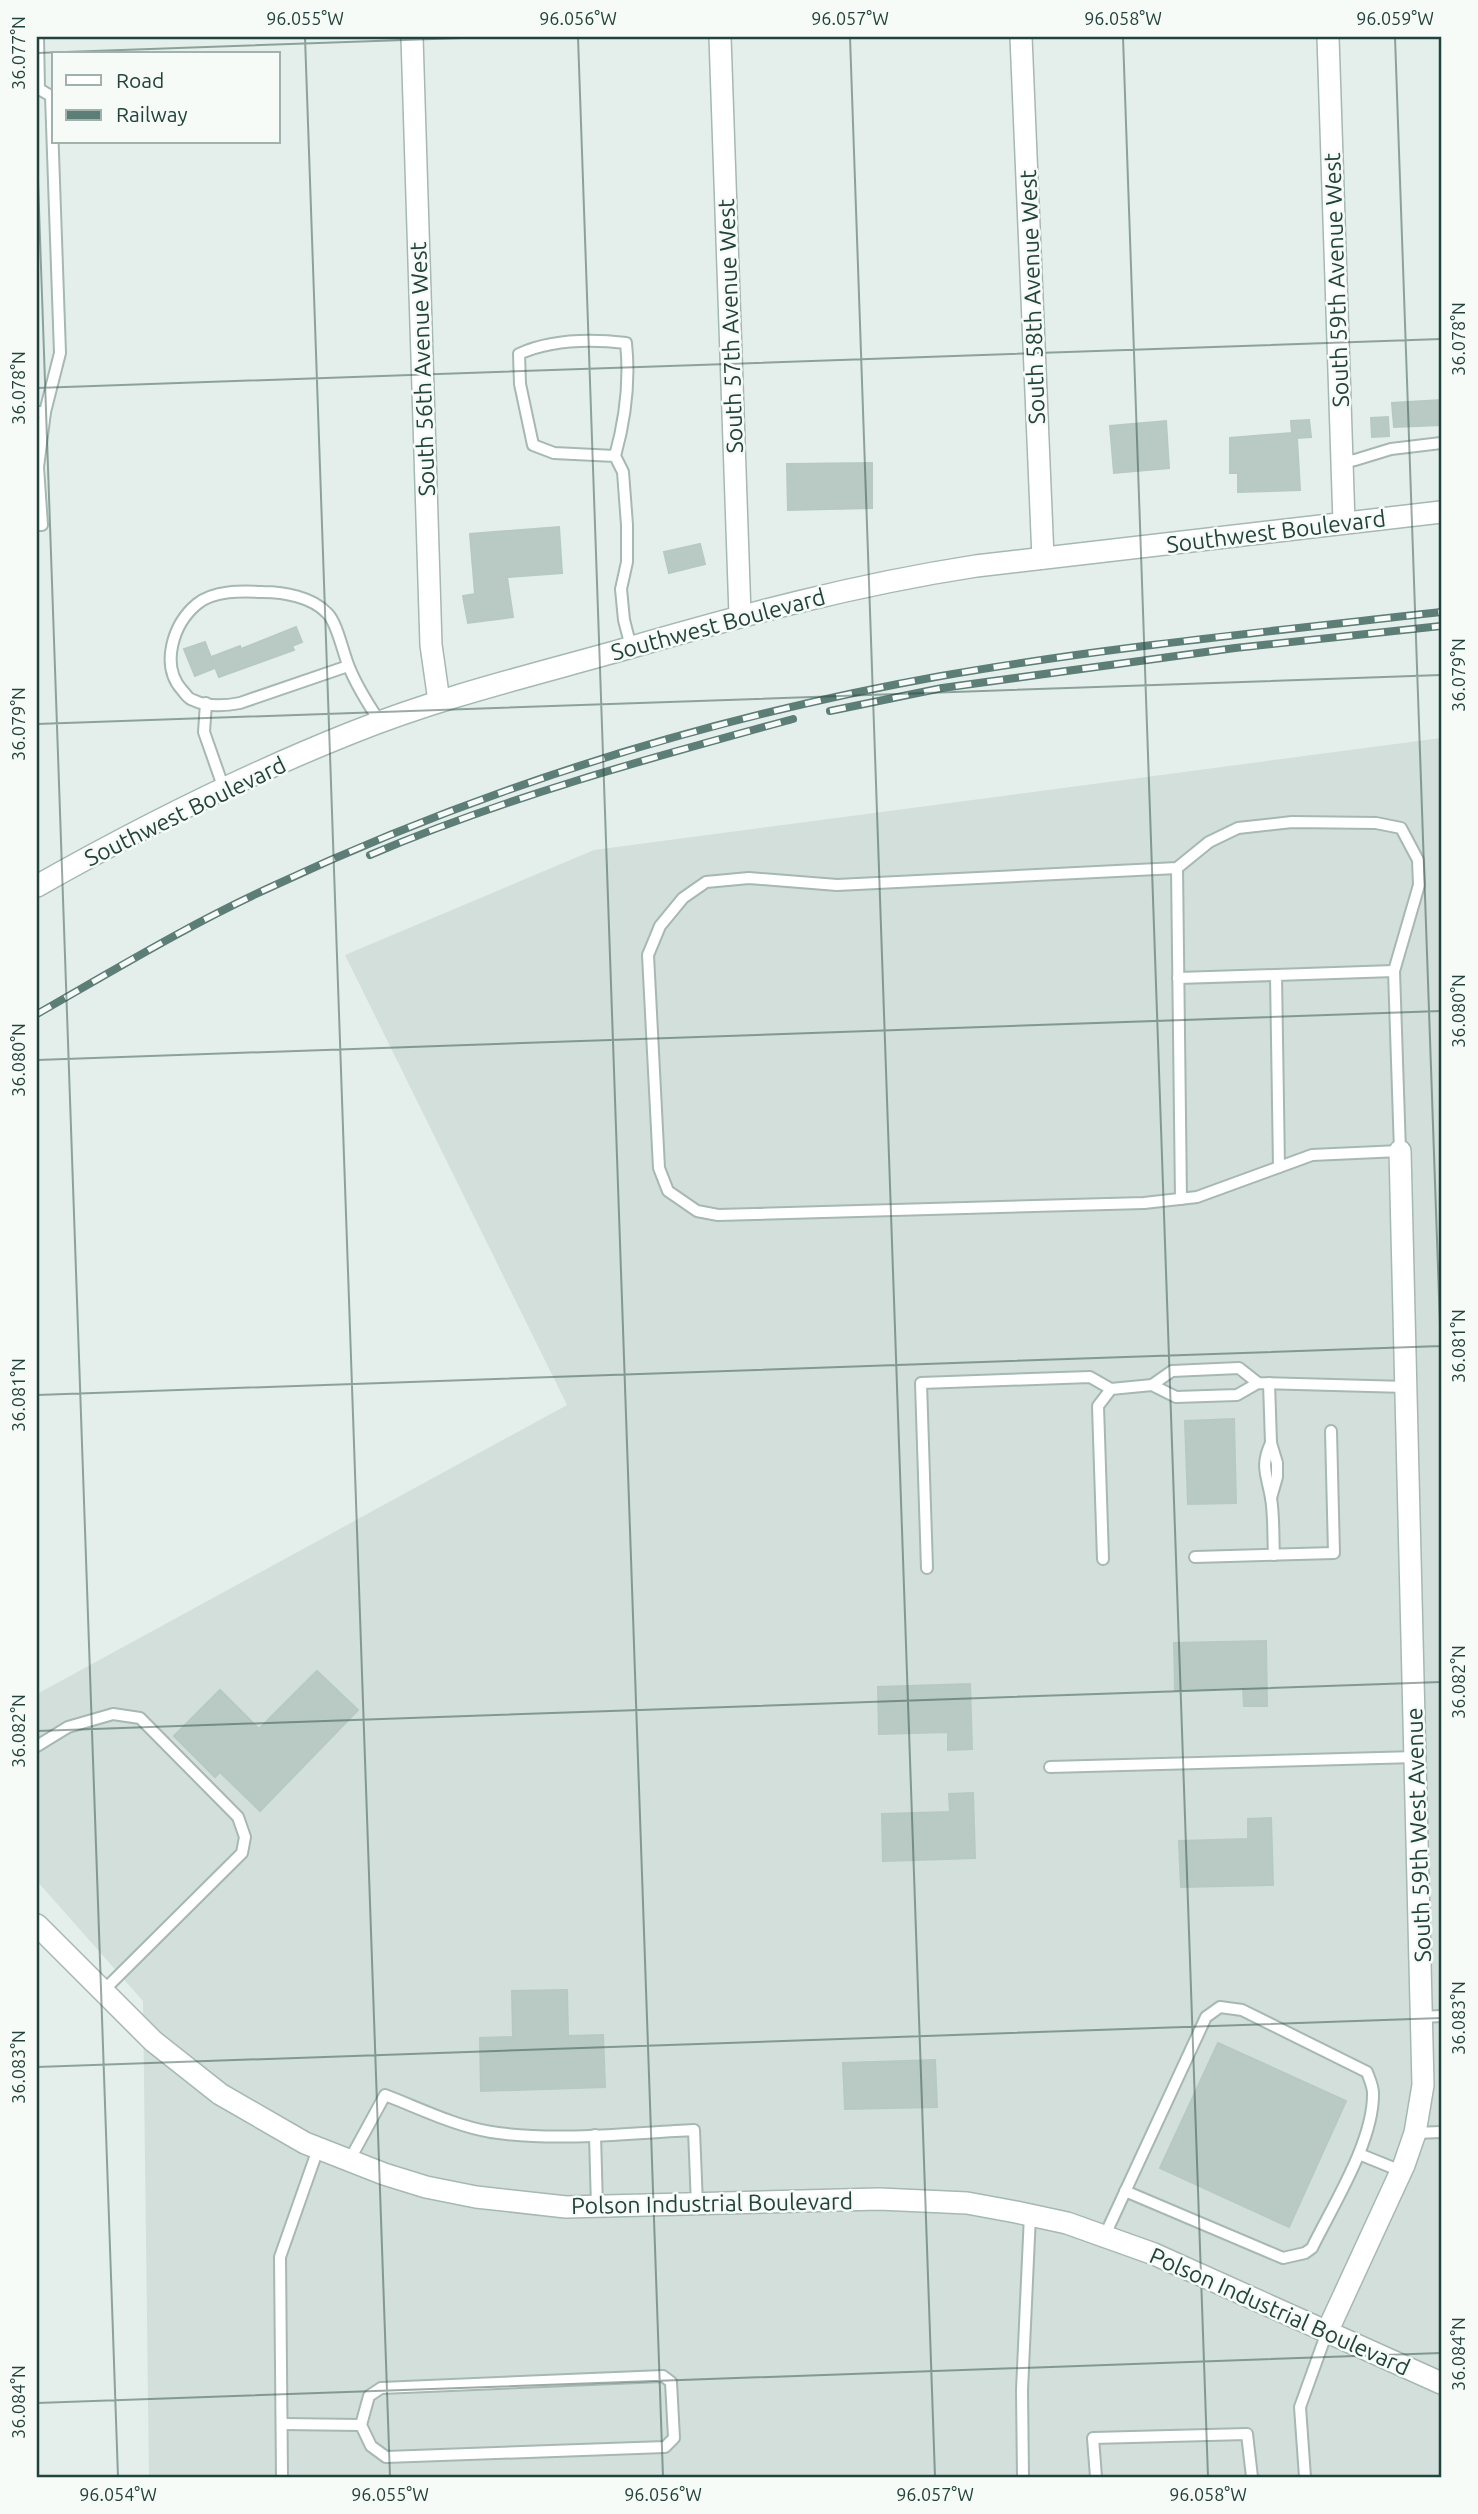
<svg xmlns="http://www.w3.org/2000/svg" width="1478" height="2514" font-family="Ubuntu,sans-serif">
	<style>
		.built { fill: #d2dfda }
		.building { fill: #b9cac4; stroke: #b6c9c3; stroke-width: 2 }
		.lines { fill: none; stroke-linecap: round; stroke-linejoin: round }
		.service-casing { stroke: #a6b8b3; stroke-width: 14 }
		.minor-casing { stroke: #a6b8b3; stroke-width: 24 }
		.tertiary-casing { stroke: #a6b8b3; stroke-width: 24 }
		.service { stroke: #fff; stroke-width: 10 }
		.minor { stroke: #fff; stroke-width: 21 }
		.tertiary { stroke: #fff; stroke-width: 21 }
		.rail-casing { stroke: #5d7d77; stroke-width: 8 }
		.rail { stroke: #f6fbf8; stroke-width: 5; stroke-dasharray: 16; stroke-linecap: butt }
		.ticks { fill: none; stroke: #22423c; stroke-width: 2; stroke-opacity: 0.45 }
		.labels { text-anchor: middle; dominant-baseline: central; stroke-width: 5; stroke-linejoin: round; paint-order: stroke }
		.street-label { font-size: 23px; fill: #22423c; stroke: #f6fbf8 }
		.neatline { fill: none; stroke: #22423c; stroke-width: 2.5 }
		.ticks-label { font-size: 18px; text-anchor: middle; fill: #22423c }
	</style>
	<rect width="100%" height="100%" fill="#e4efeb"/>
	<!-- built -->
	<polygon class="built" points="1441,738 1441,2477 149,2477 143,2001 37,1881 37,1694 567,1405 345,955 594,850"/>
	<!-- building -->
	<g class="building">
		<polygon points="1441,400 1441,425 1394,427 1392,403"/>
		<polygon points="1388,417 1389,436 1372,437 1371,418"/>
		<polygon points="1309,420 1311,437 1297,438 1300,490 1238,492 1238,473 1230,473 1230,438 1292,433 1291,421"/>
		<polygon points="1166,421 1169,468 1114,473 1110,426"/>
		<polygon points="872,463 872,508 788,510 787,464"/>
		<polygon points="559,527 562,573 507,577 513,617 468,623 463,596 475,594 470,534"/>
		<polygon points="700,544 705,564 669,573 664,552"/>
		<polygon points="296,627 302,642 292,646 294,650 219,677 211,657 240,646 241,649"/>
		<polygon points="205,642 215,668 195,676 184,649"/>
		<polygon points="1234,1419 1236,1503 1188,1504 1185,1421"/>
		<polygon points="1266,1641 1267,1706 1244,1706 1243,1688 1175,1690 1174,1643"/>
		<polygon points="317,1671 358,1710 260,1811 220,1772 215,1777 174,1736 220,1690 259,1729"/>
		<polygon points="970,1684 972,1749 948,1750 948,1732 879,1734 878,1687"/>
		<polygon points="973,1793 975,1858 883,1861 882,1814 950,1812 949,1794"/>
		<polygon points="1271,1818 1273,1885 1181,1887 1179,1841 1248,1839 1248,1819"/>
		<polygon points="567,1990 568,2036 603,2035 605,2087 481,2091 480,2038 513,2037 512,1991"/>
		<polygon points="1218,2043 1346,2101 1289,2227 1160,2168"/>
		<polygon points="935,2060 937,2107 845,2109 843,2063"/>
	</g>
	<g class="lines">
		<!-- service casing -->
		<g class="service-casing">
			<g id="service">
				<polyline points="37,90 39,89 38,37"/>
				<polyline points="37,412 45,412 60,353 51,96 39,89"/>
				<path d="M 615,456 L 554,453 L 533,445 L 520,384 L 519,354 C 552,339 591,339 626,343 C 630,380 625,420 615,456 L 623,472 L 627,525 L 627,562 L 621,589 L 624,620 L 631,647"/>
				<polyline points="1342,462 1355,460 1391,449 1441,443"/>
				<polyline points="37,525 42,525 38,467 45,412"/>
				<path d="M 348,666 L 240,703 C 225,706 207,707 193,700 C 188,699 185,693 182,690 C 160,665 173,624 197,604 C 214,590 242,591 263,592 C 284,592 312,597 327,613 C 337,622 343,653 349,667 C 357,687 368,704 380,722"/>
				<polyline points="206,703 204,732 224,789"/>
				<polygon points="1292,822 1376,823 1401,828 1418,860 1419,885 1394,971 1400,1151 1312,1155 1197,1197 1144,1203 718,1215 697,1211 668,1191 659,1168 648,955 660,926 683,898 706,882 749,878 837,885 1177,868 1209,842 1238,828"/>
				<polyline points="1177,868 1181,1199"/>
				<polyline points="1178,978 1276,975"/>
				<polyline points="1279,1167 1276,975 1394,971"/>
				<polyline points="1258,1383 1239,1368 1172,1371 1152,1385 1176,1397 1237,1395 1258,1383 1406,1387"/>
				<polyline points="1269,1383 1271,1443 1277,1463 1277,1477 1271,1498"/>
				<path d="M 1271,1443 C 1260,1466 1267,1475 1271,1498 C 1274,1516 1273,1536 1274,1555"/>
				<polyline points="1195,1557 1334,1553 1331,1431"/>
				<polyline points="1103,1559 1098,1406 1111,1389 1152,1385"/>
				<polyline points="927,1568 921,1383 1090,1377 1111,1389"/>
				<polyline points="37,1746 68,1727 113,1714 140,1718 238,1817 245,1837 242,1853 102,1992"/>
				<polyline points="1050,1767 1416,1757"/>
				<polyline points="1423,2017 1441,2016"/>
				<polyline points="1415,2133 1441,2132"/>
				<polyline points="595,2135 597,2207"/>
				<polyline points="1359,2154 1401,2171"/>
				<path d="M 349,2161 L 385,2095 C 419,2108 455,2126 491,2132 C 556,2142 629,2133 694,2130 L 697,2205"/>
				<path d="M 1105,2235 L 1206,2017 L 1220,2007 L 1242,2010 L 1367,2072 C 1369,2078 1373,2086 1373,2093 C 1374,2141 1333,2205 1312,2248 L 1305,2253 L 1283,2258 L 1125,2191"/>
				<polyline points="282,2424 361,2425 371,2446 386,2457 665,2447 674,2438 671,2382 663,2376 381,2388 369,2396 361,2425"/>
				<polyline points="282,2477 280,2257 318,2149"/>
				<polyline points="1023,2477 1022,2390 1030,2215"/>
				<polyline points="1096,2477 1093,2438 1247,2434 1252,2477"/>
				<polyline points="1305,2477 1300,2407 1327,2332"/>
			</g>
		</g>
		<!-- minor casing -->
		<g class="minor-casing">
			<g id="minor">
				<polyline points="412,37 431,645 439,701"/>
				<polyline points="720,37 740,615"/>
				<polyline points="1021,37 1043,558"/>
				<polyline points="1328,37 1344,523"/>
				<polyline points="1327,2332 1404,2165 1415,2133 1423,2085 1400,1151"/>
			</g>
		</g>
		<!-- tertiary casing -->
		<g class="tertiary-casing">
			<g id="tertiary">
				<path d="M 37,886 C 138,829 243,776 351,733 C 440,697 533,675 625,649 C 743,615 853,585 976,566 L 1441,512"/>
				<polyline points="37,1925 153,2041 220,2094 305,2143 384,2174 426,2187 476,2197 566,2207 879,2199 967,2203 1016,2212 1067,2223 1154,2254 1441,2383"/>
			</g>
		</g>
		<!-- service -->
		<use href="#service" class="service"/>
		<!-- minor -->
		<use href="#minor" class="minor"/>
		<!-- tertiary -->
		<use href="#tertiary" class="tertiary"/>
		<!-- rail casing -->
		<g class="rail-casing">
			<g id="rail">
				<polyline points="830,711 942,688 1235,648 1441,626"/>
				<path d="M 370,855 C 506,797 650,758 793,719"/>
				<path d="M 37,1014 C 114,970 190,924 271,887 C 483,788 711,717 941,676 C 1107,647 1275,631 1441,612"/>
			</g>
		</g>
		<!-- rail -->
		<use href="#rail" class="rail"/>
	</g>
	<!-- ticks -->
	<path class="ticks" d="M 305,37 L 390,2477M 578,37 L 663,2477M 850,37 L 935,2477M 1123,37 L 1208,2477M 1395,37 L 1441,1354M 37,53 L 490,37M 37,152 L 118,2477M 37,388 L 1441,339M 37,724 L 1441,675M 37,1060 L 1441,1011M 37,1395 L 1441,1346M 37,1731 L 1441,1682M 37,2067 L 1441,2018M 37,2403 L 1441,2353"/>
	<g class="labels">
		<!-- street labels -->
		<g class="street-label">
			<text transform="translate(1336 280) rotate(-92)">South 59th Avenue West</text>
			<text transform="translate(1032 297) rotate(-92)">South 58th Avenue West</text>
			<text transform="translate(730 326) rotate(-92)">South 57th Avenue West</text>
			<text transform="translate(422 369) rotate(-92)">South 56th Avenue West</text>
			<text transform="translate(1276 531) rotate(-7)">Southwest Boulevard</text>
			<text transform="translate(718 624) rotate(-15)">Southwest Boulevard</text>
			<text transform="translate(185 811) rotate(-26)">Southwest Boulevard</text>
			<text transform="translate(1418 1835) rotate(-92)">South 59th West Avenue</text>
			<text transform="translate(712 2203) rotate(-1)">Polson Industrial Boulevard</text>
			<text transform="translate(1280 2311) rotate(24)">Polson Industrial Boulevard</text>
		</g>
	</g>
	<!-- border -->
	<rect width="1478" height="2514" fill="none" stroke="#f6fbf8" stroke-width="77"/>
	<!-- legend -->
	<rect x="52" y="52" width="228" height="91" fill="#f6fbf8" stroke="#a1b1ad" stroke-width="2"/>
	<rect x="66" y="75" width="35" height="10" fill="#ffffff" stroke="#a1b1ad" stroke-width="2"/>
	<text x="116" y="88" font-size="21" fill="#22423c">Road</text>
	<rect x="66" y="110" width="35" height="10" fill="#5d7d77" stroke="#a1b1ad" stroke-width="2"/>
	<text x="116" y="122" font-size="21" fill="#22423c">Railway</text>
	<rect x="38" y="38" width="1402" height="2438" class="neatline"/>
	<g class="ticks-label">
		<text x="305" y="25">96.055°W</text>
		<text x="578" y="25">96.056°W</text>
		<text x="850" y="25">96.057°W</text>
		<text x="1123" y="25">96.058°W</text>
		<text x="1395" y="25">96.059°W</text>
		<text transform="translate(19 53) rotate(-90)" y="6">36.077°N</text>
		<text transform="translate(1459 339) rotate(-90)" y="6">36.078°N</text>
		<text transform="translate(19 388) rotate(-90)" y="6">36.078°N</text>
		<text transform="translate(1459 675) rotate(-90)" y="6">36.079°N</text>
		<text transform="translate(19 724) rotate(-90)" y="6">36.079°N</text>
		<text transform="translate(1459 1011) rotate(-90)" y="6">36.080°N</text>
		<text transform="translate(19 1060) rotate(-90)" y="6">36.080°N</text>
		<text transform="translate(1459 1346) rotate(-90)" y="6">36.081°N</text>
		<text transform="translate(19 1395) rotate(-90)" y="6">36.081°N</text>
		<text transform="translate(1459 1682) rotate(-90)" y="6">36.082°N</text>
		<text transform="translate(19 1731) rotate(-90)" y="6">36.082°N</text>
		<text transform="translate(1459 2018) rotate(-90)" y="6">36.083°N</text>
		<text transform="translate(19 2067) rotate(-90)" y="6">36.083°N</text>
		<text transform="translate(1459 2354) rotate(-90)" y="6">36.084°N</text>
		<text transform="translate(19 2402) rotate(-90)" y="6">36.084°N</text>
		<text x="118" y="2501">96.054°W</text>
		<text x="390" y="2501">96.055°W</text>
		<text x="663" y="2501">96.056°W</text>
		<text x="935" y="2501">96.057°W</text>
		<text x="1208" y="2501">96.058°W</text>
	</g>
</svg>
